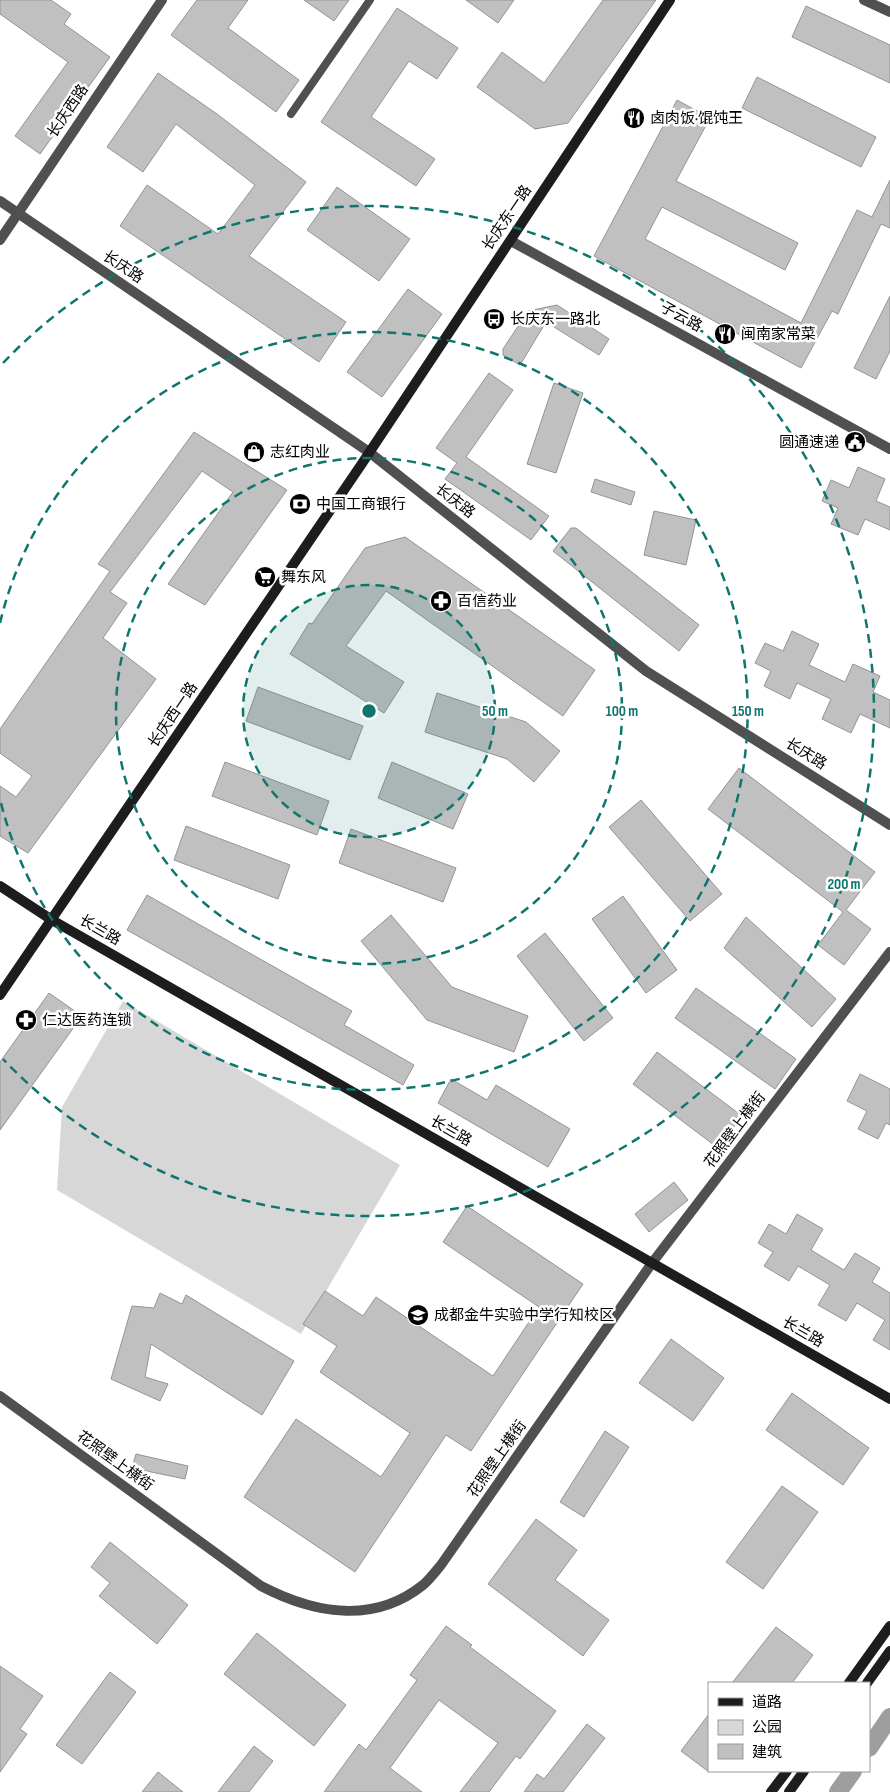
<svg xmlns="http://www.w3.org/2000/svg" width="890" height="1792" font-family="'Sofia Sans Condensed','Noto Sans SC',sans-serif">
	<style>
		.green { fill: #d7d7d7 }
		.lines { fill: none; stroke-linecap: round; stroke-linejoin: round }
		.canal { stroke: #9e9e9e; stroke-width: 18 }
		.building { fill: #c0c0c0; stroke: #949494 }
		.lane { stroke: #505050; stroke-width: 8 }
		.street { stroke: #505050; stroke-width: 10 }
		.secondary { stroke: #1d1d1d; stroke-width: 10 }
		.ring { fill: none; stroke: #0f766e; stroke-width: 2.5; stroke-dasharray: 9 6 }
		.labels { text-anchor: middle; dominant-baseline: central; stroke-width: 5; stroke-linejoin: round; paint-order: stroke }
		.street-label { font-size: 15px; fill: #000; stroke: #fff }
		.poi-label { font-size: 15px; fill: #000; stroke: #fff; text-anchor: start }
		.centre { fill: #0f766e; stroke: #fff; stroke-width: 2.5 }
		.ring-label { font-size: 15px; text-anchor: middle; font-weight: bold; fill: #0f766e; stroke: #fff; stroke-width: 5; stroke-linejoin: round; paint-order: stroke }
	</style>
	<rect width="100%" height="100%" fill="#fff"/>
	<!-- green -->
	<polygon class="green" points="123,1001 400,1165 301,1334 57,1190 62,1107"/>
	<g class="lines">
		<!-- canal -->
		<g class="canal">
			<polyline points="869,1748 890,1717"/>
			<polyline points="838,1792 853,1771"/>
		</g>
	</g>
	<!-- building -->
	<g class="building">
		<polygon points="0,0 51,0 71,14 64,24 110,57 40,154 15,136 68,62 0,14"/>
		<polygon points="197,0 248,0 228,28 299,80 276,112 171,35"/>
		<polygon points="304,0 349,0 334,21"/>
		<polygon points="466,0 514,0 498,23"/>
		<polygon points="603,0 656,0 568,123 535,129 477,87 502,52 544,83"/>
		<polygon points="806,6 890,45 890,83 792,37"/>
		<polygon points="397,8 458,48 437,79 409,61 371,117 435,159 416,186 321,122"/>
		<polygon points="158,73 217,114 306,182 249,256 346,322 319,362 120,226 147,185 218,234 255,185 176,124 143,172 107,147"/>
		<polygon points="757,77 876,137 861,167 742,108"/>
		<polygon points="677,100 710,118 676,181 798,243 785,270 662,207 645,239 801,323 857,210 872,217 890,180 890,228 881,224 838,314 832,311 801,368 594,256"/>
		<polygon points="337,187 410,239 379,281 307,230"/>
		<polygon points="408,289 442,314 382,397 347,372"/>
		<polygon points="890,296 890,351 876,379 854,368"/>
		<polygon points="557,305 609,339 599,355 546,322 520,365 503,355 503,349 528,311"/>
		<polygon points="489,373 513,390 466,457 549,516 531,540 445,479 457,463 436,448"/>
		<polygon points="554,383 583,393 556,473 527,464"/>
		<polygon points="194,432 287,490 205,605 168,584 233,492 202,471 110,592 127,603 103,638 156,679 28,853 0,836 0,786 16,797 32,776 0,753 0,729 110,571 98,564"/>
		<polygon points="858,467 885,479 876,501 890,507 890,530 865,519 858,535 831,524 838,508 822,501 831,480 849,488"/>
		<polygon points="595,479 635,492 631,505 591,492"/>
		<polygon points="654,511 696,520 686,565 644,555"/>
		<polygon points="571,528 576,528 699,625 679,651 553,551"/>
		<polygon points="405,537 595,670 563,716 386,591 346,646 404,682 384,713 290,654 309,623 312,624 365,548"/>
		<polygon points="792,631 819,644 809,665 845,682 853,664 880,676 873,692 890,700 890,728 860,714 851,733 822,719 831,699 797,683 790,699 764,686 771,671 755,663 765,643 783,651"/>
		<polygon points="258,687 363,726 350,760 246,721"/>
		<polygon points="437,693 526,722 560,751 534,782 507,759 425,732"/>
		<polygon points="225,762 329,801 317,835 212,796"/>
		<polygon points="392,762 468,794 453,829 378,798"/>
		<polygon points="739,768 875,872 846,910 871,929 844,965 818,945 843,912 708,809"/>
		<polygon points="641,800 722,894 690,921 609,827"/>
		<polygon points="186,826 290,865 278,899 174,860"/>
		<polygon points="351,829 456,868 443,902 339,863"/>
		<polygon points="147,895 352,1011 344,1025 414,1065 403,1085 127,930"/>
		<polygon points="623,896 677,970 646,993 592,919"/>
		<polygon points="391,915 452,987 528,1016 514,1052 427,1020 361,941"/>
		<polygon points="746,917 836,999 812,1027 724,948"/>
		<polygon points="545,933 613,1018 584,1041 517,956"/>
		<polygon points="696,988 796,1059 775,1089 675,1018"/>
		<polygon points="49,993 82,1016 0,1130 0,1062"/>
		<polygon points="657,1052 742,1116 718,1148 633,1084"/>
		<polygon points="860,1074 890,1089 890,1125 886,1123 878,1139 858,1129 867,1111 847,1101"/>
		<polygon points="451,1079 487,1100 496,1085 570,1129 548,1167 438,1103"/>
		<polygon points="674,1182 688,1200 649,1232 635,1214"/>
		<polygon points="467,1206 583,1284 471,1451 446,1435 355,1572 244,1497 296,1419 381,1477 410,1433 320,1372 337,1346 303,1324 325,1291 363,1316 376,1297 493,1376 539,1307 443,1242"/>
		<polygon points="797,1214 823,1229 811,1250 844,1270 855,1253 880,1268 872,1282 890,1293 890,1350 873,1340 885,1320 857,1303 846,1321 818,1305 830,1285 798,1266 789,1281 764,1266 773,1252 758,1243 769,1224 786,1234"/>
		<polygon points="160,1293 182,1304 186,1295 294,1361 262,1415 151,1344 145,1377 168,1384 160,1401 111,1379 132,1306 154,1308"/>
		<polygon points="671,1339 724,1378 693,1421 639,1383"/>
		<polygon points="792,1393 869,1448 843,1485 766,1430"/>
		<polygon points="605,1431 629,1447 584,1517 560,1502"/>
		<polygon points="136,1454 188,1466 185,1479 132,1468"/>
		<polygon points="782,1486 818,1512 763,1589 726,1562"/>
		<polygon points="536,1519 577,1550 555,1580 609,1620 583,1656 488,1584"/>
		<polygon points="110,1542 188,1605 157,1644 99,1596 110,1583 91,1567"/>
		<polygon points="446,1626 472,1645 470,1647 556,1711 520,1759 516,1756 489,1792 460,1792 498,1743 439,1700 390,1768 422,1792 324,1792 359,1744 366,1750 417,1680 410,1675"/>
		<polygon points="776,1627 813,1655 792,1683 732,1683"/>
		<polygon points="257,1633 346,1705 314,1746 224,1674"/>
		<polygon points="0,1666 43,1696 20,1729 27,1734 0,1772"/>
		<polygon points="110,1672 136,1692 82,1764 56,1745"/>
		<polygon points="709,1714 709,1772 681,1751"/>
		<polygon points="587,1724 605,1738 563,1792 524,1792 537,1774 544,1779"/>
		<polygon points="254,1746 273,1761 249,1792 218,1792"/>
		<polygon points="158,1772 183,1792 142,1792"/>
	</g>
	<g class="lines">
		<!-- lane -->
		<polyline class="lane" points="291,114 370,0"/>
		<!-- street -->
		<g class="street">
			<polyline points="864,0 890,12"/>
			<polyline points="0,201 369,452 646,671 890,825"/>
			<polyline points="0,240 162,0"/>
			<polyline points="511,241 890,449"/>
			<path d="M 0,1396 L 261,1586 C 313,1613 373,1625 423,1585 C 430,1579 435,1572 441,1565 L 652,1263 L 890,952"/>
		</g>
		<!-- secondary -->
		<g class="secondary">
			<polyline points="0,886 52,920 890,1399"/>
			<polyline points="0,995 361,465 670,0"/>
			<polyline points="849,1683 890,1626"/>
			<polyline points="867,1683 890,1651"/>
			<polyline points="771,1792 787,1771"/>
			<polyline points="789,1792 804,1771"/>
		</g>
	</g>
	<!-- distance rings -->
	<circle cx="369" cy="711" r="126" fill="#0f766e" fill-opacity=".12"/>
	<g class="ring">
		<circle cx="369" cy="711" r="126"/>
		<circle cx="369" cy="711" r="253"/>
		<path d="M0 623A379 379 0 1 1 0 799"/>
		<path d="M3 363A505 505 0 1 1 3 1059"/>
	</g>
	<!-- icons -->
	<defs>
		<g id="restaurant-disc" transform="scale(1.125)"><circle r="9.5" fill="#000" stroke="#fff"/><path d="M-5-6h1v4h1v-4h1v4h1v-4h1v5L-1.5 .5V6h-2V.5L-5-1ZM5-6V6H3V1.5H1.5Q1.5-4 5-6Z" fill="#fff"/></g>
		<g id="bus-disc" transform="scale(1.125)"><circle r="9.5" fill="#000" stroke="#fff"/><path d="M-5-6H5V4H4V6H2V4H-2V6H-4V4H-5ZM-3.5-4V0h7V-4ZM-3.5 1.2v1.5H-2V1.2ZM2 1.2v1.5H3.5V1.2Z" fill="#fff"/></g>
		<g id="civic-disc" transform="scale(1.125)"><circle r="9.5" fill="#000" stroke="#fff"/><path d="M-.6-6.5H3V-4.5H.6V-3L4-1V1h2V6H-6V1h2V-1L-.6-3ZM-1.2 2.5V6h2.4V2.5Z" fill="#fff"/></g>
		<g id="shop-disc" transform="scale(1.125)"><circle r="9.5" fill="#000" stroke="#fff"/><path d="M-5-2.5h2.3a2.7 3.5 0 0 1 5.4 0H5L5.5 6h-11ZM-1.5-2.5h3a1.5 2.3 0 0 0-3 0Z" fill="#fff"/></g>
		<g id="bank-disc" transform="scale(1.125)"><circle r="9.5" fill="#000" stroke="#fff"/><path d="M-6-4H6V4H-6ZM0-2.3a2.3 2.3 0 1 0 0 4.6a2.3 2.3 0 1 0 0-4.6Z" fill="#fff"/></g>
		<g id="supermarket-disc" transform="scale(1.125)"><circle r="9.5" fill="#000" stroke="#fff"/><path d="M-6-5.5h2.5l.6 2H6L4.5 2H-2.5L-4.4-4H-6ZM-1.5 3.2a1.3 1.3 0 1 0 .1 0ZM3 3.2a1.3 1.3 0 1 0 .1 0Z" fill="#fff"/></g>
		<g id="pharmacy-disc" transform="scale(1.125)"><circle r="9.5" fill="#000" stroke="#fff"/><path d="M-2-6h4v4h4v4h-4v4h-4v-4h-4v-4h4Z" fill="#fff"/></g>
		<g id="school-disc" transform="scale(1.125)"><circle r="9.5" fill="#000" stroke="#fff"/><path d="M0-5L7-2L0 1L-7-2ZM-4 1L0 2.5L4 1V4Q0 6-4 4Z" fill="#fff"/></g>
	</defs>
	<g fill-rule="evenodd">
		<use href="#restaurant-disc" x="634" y="118"/>
		<use href="#bus-disc" x="494" y="319"/>
		<use href="#restaurant-disc" x="725" y="334"/>
		<use href="#civic-disc" x="855" y="442"/>
		<use href="#shop-disc" x="254" y="452"/>
		<use href="#bank-disc" x="300" y="504"/>
		<use href="#supermarket-disc" x="265" y="577"/>
		<use href="#pharmacy-disc" x="441" y="601"/>
		<use href="#pharmacy-disc" x="26" y="1020"/>
		<use href="#school-disc" x="418" y="1315"/>
	</g>
	<g class="labels">
		<!-- street labels -->
		<g class="street-label">
			<text transform="translate(68 111) rotate(-56)">长庆西路</text>
			<text transform="translate(507 218) rotate(-56)">长庆东一路</text>
			<text transform="translate(123 267) rotate(34)">长庆路</text>
			<text transform="translate(681 317) rotate(29)">子云路</text>
			<text transform="translate(455 501) rotate(38)">长庆路</text>
			<text transform="translate(173 715) rotate(-56)">长庆西一路</text>
			<text transform="translate(806 754) rotate(32)">长庆路</text>
			<text transform="translate(100 930) rotate(30)">长兰路</text>
			<text transform="translate(735 1130) rotate(-53)">花照壁上横街</text>
			<text transform="translate(451 1131) rotate(30)">长兰路</text>
			<text transform="translate(803 1332) rotate(30)">长兰路</text>
			<text transform="translate(497 1459) rotate(-55)">花照壁上横街</text>
			<text transform="translate(115 1461) rotate(36)">花照壁上横街</text>
		</g>
		<!-- poi labels -->
		<g class="poi-label">
			<text x="650" y="118">卤肉饭·馄饨王</text>
			<text x="510" y="319">长庆东一路北</text>
			<text x="741" y="334">闽南家常菜</text>
			<text x="839" y="442" text-anchor="end">圆通速递</text>
			<text x="270" y="452">志红肉业</text>
			<text x="316" y="504">中国工商银行</text>
			<text x="281" y="577">舞东风</text>
			<text x="457" y="601">百信药业</text>
			<text x="42" y="1020">仁达医药连锁</text>
			<text x="434" y="1315">成都金牛实验中学行知校区</text>
		</g>
	</g>
	<circle cx="369" cy="711" r="8" class="centre"/>
	<g class="ring-label">
		<text x="495" y="716">50 m</text>
		<text x="622" y="716">100 m</text>
		<text x="748" y="716">150 m</text>
		<text x="844" y="889">200 m</text>
	</g>
	<!-- legend -->
	<rect x="708" y="1682" width="162" height="90" fill="#ffffff" stroke="#999999"/>
	<rect x="718" y="1698" width="25" height="8" fill="#1d1d1d" stroke="#999999"/>
	<text x="752" y="1707" font-size="15" fill="#000000">道路</text>
	<rect x="718" y="1720" width="25" height="15" fill="#d7d7d7" stroke="#999999"/>
	<text x="752" y="1732" font-size="15" fill="#000000">公园</text>
	<rect x="718" y="1744" width="25" height="15" fill="#c0c0c0" stroke="#999999"/>
	<text x="752" y="1757" font-size="15" fill="#000000">建筑</text>
</svg>
